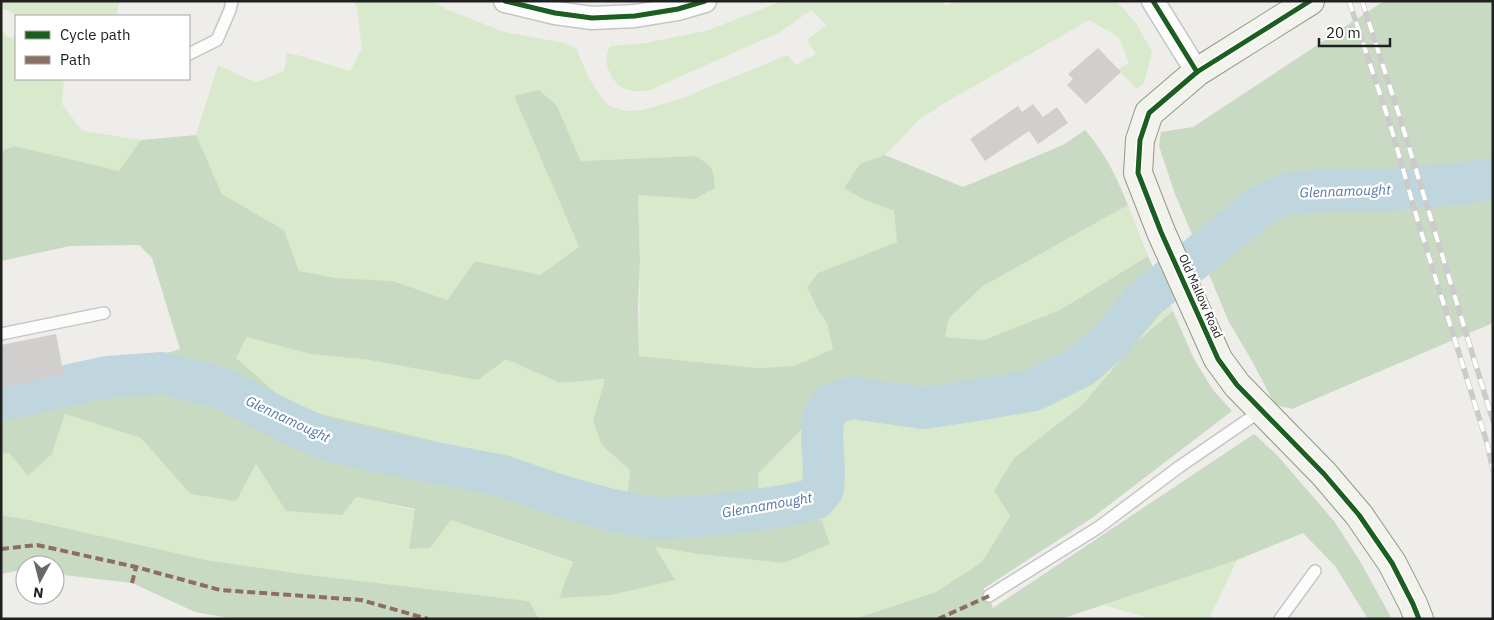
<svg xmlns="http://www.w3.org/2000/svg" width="1494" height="620" font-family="'IBM Plex Sans',sans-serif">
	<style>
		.grass { fill: #d9e9cc }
		.forest { fill: #c9dac2; fill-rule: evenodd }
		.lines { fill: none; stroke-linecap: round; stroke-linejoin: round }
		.river { stroke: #c0d6de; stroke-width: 42 }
		.building { fill: #d1cfcd }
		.lane-casing { stroke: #c5c5c4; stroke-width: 14 }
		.street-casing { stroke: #c5c5c4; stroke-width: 25 }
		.secondary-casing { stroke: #949783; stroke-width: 30 }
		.lane { stroke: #fcfcfc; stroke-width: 11 }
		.street { stroke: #fcfcfc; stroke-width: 22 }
		.secondary { stroke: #f2f3ed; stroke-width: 28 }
		.rail-casing { stroke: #cbcbcb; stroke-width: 5.5 }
		.rail { stroke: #fff; stroke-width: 4; stroke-dasharray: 11; stroke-linecap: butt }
		.quiet { stroke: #8d6e63; stroke-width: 4; stroke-dasharray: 8 4; stroke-linecap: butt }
		.cycleway-casing { stroke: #fff; stroke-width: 8 }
		.cycleway { stroke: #1b5e20; stroke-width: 5 }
		.labels { text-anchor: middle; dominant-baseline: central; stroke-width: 4.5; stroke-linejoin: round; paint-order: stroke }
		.street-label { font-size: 12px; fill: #202020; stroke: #fff }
		.water-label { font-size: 14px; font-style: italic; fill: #5578a8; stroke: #fff }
	</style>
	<rect width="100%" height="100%" fill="#eeedea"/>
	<!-- grass -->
	<g class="grass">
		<polygon points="1,1 120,1 116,16 16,16 16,17 9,10 1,9"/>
		<path d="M 353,1 L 433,1 L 446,9 L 504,32 L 565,43 L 576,48 L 589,78 L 601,97 L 609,106 L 626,111 L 643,110 L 683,98 L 787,55 L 796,65 L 816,54 L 807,40 L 826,25 L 811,10 L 780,32 L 650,90 C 642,92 631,92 623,88 C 609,79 602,61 610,46 L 646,43 L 709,30 L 782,1 L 944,1 L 945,6 L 957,1 L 1116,1 L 1136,23 L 1152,52 L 1144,83 L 1137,89 L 1118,69 L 1129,63 L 1119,37 L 1089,20 L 943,104 L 920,119 L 885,155 L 860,164 L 863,199 L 894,211 L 898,242 L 818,273 L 807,287 L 817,308 L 827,323 L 834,349 L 794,366 L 758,368 L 639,356 L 640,261 L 638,195 L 695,199 L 694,156 L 581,161 L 557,106 L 514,96 L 579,247 L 540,275 L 475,261 L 447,300 L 393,281 L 337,278 L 299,271 L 284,230 L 222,194 L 196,135 L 218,65 L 243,77 L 257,82 L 284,71 L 287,53 L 297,55 L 350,71 L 362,49 L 357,7 Z"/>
		<polygon points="1,30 8,37 12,38 16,34 16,79 64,79 62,104 82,131 141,140 119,171 15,146 1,151"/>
		<polygon points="1128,205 1148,256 1060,310 984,340 944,337 949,318 983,286"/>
		<polygon points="1164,292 1173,311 1134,344 1082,405 1014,458 1010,516 982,562 936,592 854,619 539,619 529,601 310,575 206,560 30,520 1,515 1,454 9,453 28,476 52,454 65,414 141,438 190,494 256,464 356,497 415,510 409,549 430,548 451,520 574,563 559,597 674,580 654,547 698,554 784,563 822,521 759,499 758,474 805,426 841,395 895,411 1097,351"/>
		<polygon points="247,337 310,354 370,360 506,359 560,383 605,379 603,445 630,470 627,500 427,439 292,407 236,358"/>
		<polygon points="1237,560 1209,619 1152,619 1103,605"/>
	</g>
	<!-- forest -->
	<g class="forest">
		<polygon points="1384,1 1493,1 1493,323 1292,409 1275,405 1252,361 1229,322 1175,194 1159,146 1161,132 1193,127"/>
		<path d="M 539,90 L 557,106 L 581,161 L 694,156 C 712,165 714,168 715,188 L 695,199 L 638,195 L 640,261 L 638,305 L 639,356 L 758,368 L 794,366 L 833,349 L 827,323 L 817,308 L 807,287 L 818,273 L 897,242 L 894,211 L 863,199 L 844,188 L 860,164 L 885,155 L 963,187 L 1063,145 L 1085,130 C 1105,152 1117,178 1128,205 L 983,286 L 949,318 L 945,337 L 984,340 L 1060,310 L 1148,256 L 1164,292 L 1097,351 L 1011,392 L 951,413 L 895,411 L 841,395 L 805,426 L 758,474 L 759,499 L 822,521 L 830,544 L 784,563 L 698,554 L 655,547 L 675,580 L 611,595 L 559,598 L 573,562 L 451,520 L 430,548 L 409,549 L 415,509 L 356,497 L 342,515 L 286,511 L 256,464 L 236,501 L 190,494 L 141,438 L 65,414 L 52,454 L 28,476 L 9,453 L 1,454 L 1,393 L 124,367 L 180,349 L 152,258 L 139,245 L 70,246 L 1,261 L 1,151 L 15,146 L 119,171 L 141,140 L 196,135 L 222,194 L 284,230 L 299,271 L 337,278 L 393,281 L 447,300 L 475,261 L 540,275 L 579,247 L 514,96 ZM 247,337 L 310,354 L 370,360 L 478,380 L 506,359 L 560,383 L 605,379 L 593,421 L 602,445 L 630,470 L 627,499 L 427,439 L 292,407 L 236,358 Z"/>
		<polygon points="1173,311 1194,359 1213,390 1232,411 1092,518 983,589 989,596 993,608 1254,434 1277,455 1334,521 1360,561 1392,619 1368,619 1335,566 1303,533 1237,560 1061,619 854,619 936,592 982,562 1010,516 994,491 1014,458 1082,405 1134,344"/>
		<polygon points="1,515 30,520 206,560 310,575 529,601 539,619 235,619 195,612 132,583 55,574 55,565 25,565 25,571 20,570 1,574"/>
	</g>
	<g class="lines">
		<!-- river -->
		<polyline class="river" points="1,400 107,377 163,373 224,389 281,419 324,439 374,451 503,476 558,495 611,510 659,519 737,513 789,505 815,499 823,489 824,468 822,438 823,417 834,403 852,398 923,408 971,401 1034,390 1082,366 1110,341 1144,300 1262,205 1286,194 1324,190 1377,191 1467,183 1493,178"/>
	</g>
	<!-- building -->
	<g class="building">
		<polygon points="1098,48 1121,72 1086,104 1067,85 1073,79 1068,74"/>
		<polygon points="1033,104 1043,117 1057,107 1068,123 1038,144 1029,131 985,161 970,139 1018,106 1022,112"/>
		<polygon points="56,334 64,375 1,387 1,345"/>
	</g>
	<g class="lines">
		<!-- lane casing -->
		<g class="lane-casing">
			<g id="lane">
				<polyline points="189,54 217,40 230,10 232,1"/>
				<polyline points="1,334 104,313"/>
				<polyline points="989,596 1099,527 1179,467 1262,410"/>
				<polyline points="1280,619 1315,571"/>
			</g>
		</g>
		<!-- street casing -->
		<g class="street-casing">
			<g id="street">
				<polyline points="505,1 555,13 592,18 635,16 678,9 705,1"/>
				<polyline points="1153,1 1197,72"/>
			</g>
		</g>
		<!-- secondary casing -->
		<g class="secondary-casing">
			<polyline id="secondary" points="1310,1 1197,72 1149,113 1140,140 1138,173 1161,232 1218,359 1237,385 1324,474 1359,515 1392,563 1413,604 1419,619"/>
		</g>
		<!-- lane -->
		<use href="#lane" class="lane"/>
		<!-- street -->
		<use href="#street" class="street"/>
		<!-- secondary -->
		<use href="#secondary" class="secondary"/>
		<!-- rail casing -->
		<g class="rail-casing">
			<g id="rail">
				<polyline points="1349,1 1390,124 1419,225 1487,443 1493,470"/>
				<polyline points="1362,1 1401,121 1493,421"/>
			</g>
		</g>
		<!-- rail -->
		<use href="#rail" class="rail"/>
		<!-- quiet -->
		<g class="quiet">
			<polyline points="1,549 37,545 136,567 220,590 361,600 428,619"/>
			<polyline points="132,583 136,567"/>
			<polyline points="938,619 989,596"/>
		</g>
		<!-- cycleway casing -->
		<g class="cycleway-casing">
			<g id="cycleway">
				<polyline points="505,1 555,13 592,18 635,16 678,9 705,1"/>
				<polyline points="1153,1 1197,72"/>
				<polyline points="1310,1 1197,72 1149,113 1140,140 1138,173 1161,232 1218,359 1237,385 1324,474 1359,515 1392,563 1413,604 1419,619"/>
			</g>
		</g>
		<!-- cycleway -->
		<use href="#cycleway" class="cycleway"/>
	</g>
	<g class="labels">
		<!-- street labels -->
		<g class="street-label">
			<text transform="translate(1201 296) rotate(66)">Old Mallow Road</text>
		</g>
		<!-- water labels -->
		<g class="water-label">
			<text transform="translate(1345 191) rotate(-2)">Glennamought</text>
			<text transform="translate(288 419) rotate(25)">Glennamought</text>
			<text transform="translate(767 505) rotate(-10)">Glennamought</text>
		</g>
	</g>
	<!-- border -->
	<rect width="1494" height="620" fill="none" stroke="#202020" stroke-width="5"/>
	<!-- legend -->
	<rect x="15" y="15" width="175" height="65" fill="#ffffff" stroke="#a6a6a6"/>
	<rect x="25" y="31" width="25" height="8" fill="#1b5e20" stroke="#a6a6a6"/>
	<text x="60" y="40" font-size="15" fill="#202020">Cycle path</text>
	<rect x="25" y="56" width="25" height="8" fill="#8d6e63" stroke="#a6a6a6"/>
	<text x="60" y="65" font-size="15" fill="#202020">Path</text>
	<!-- north arrow -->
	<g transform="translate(40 580) rotate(187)"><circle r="24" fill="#ffffff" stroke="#a6a6a6"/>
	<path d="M0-4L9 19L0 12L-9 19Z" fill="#686867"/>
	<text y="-8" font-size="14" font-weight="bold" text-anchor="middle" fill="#202020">N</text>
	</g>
	<!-- scale -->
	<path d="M1319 38v8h71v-8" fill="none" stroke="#202020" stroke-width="2.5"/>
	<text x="1326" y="38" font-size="15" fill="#202020" stroke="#ffffff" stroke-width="4" paint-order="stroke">20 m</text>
</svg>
